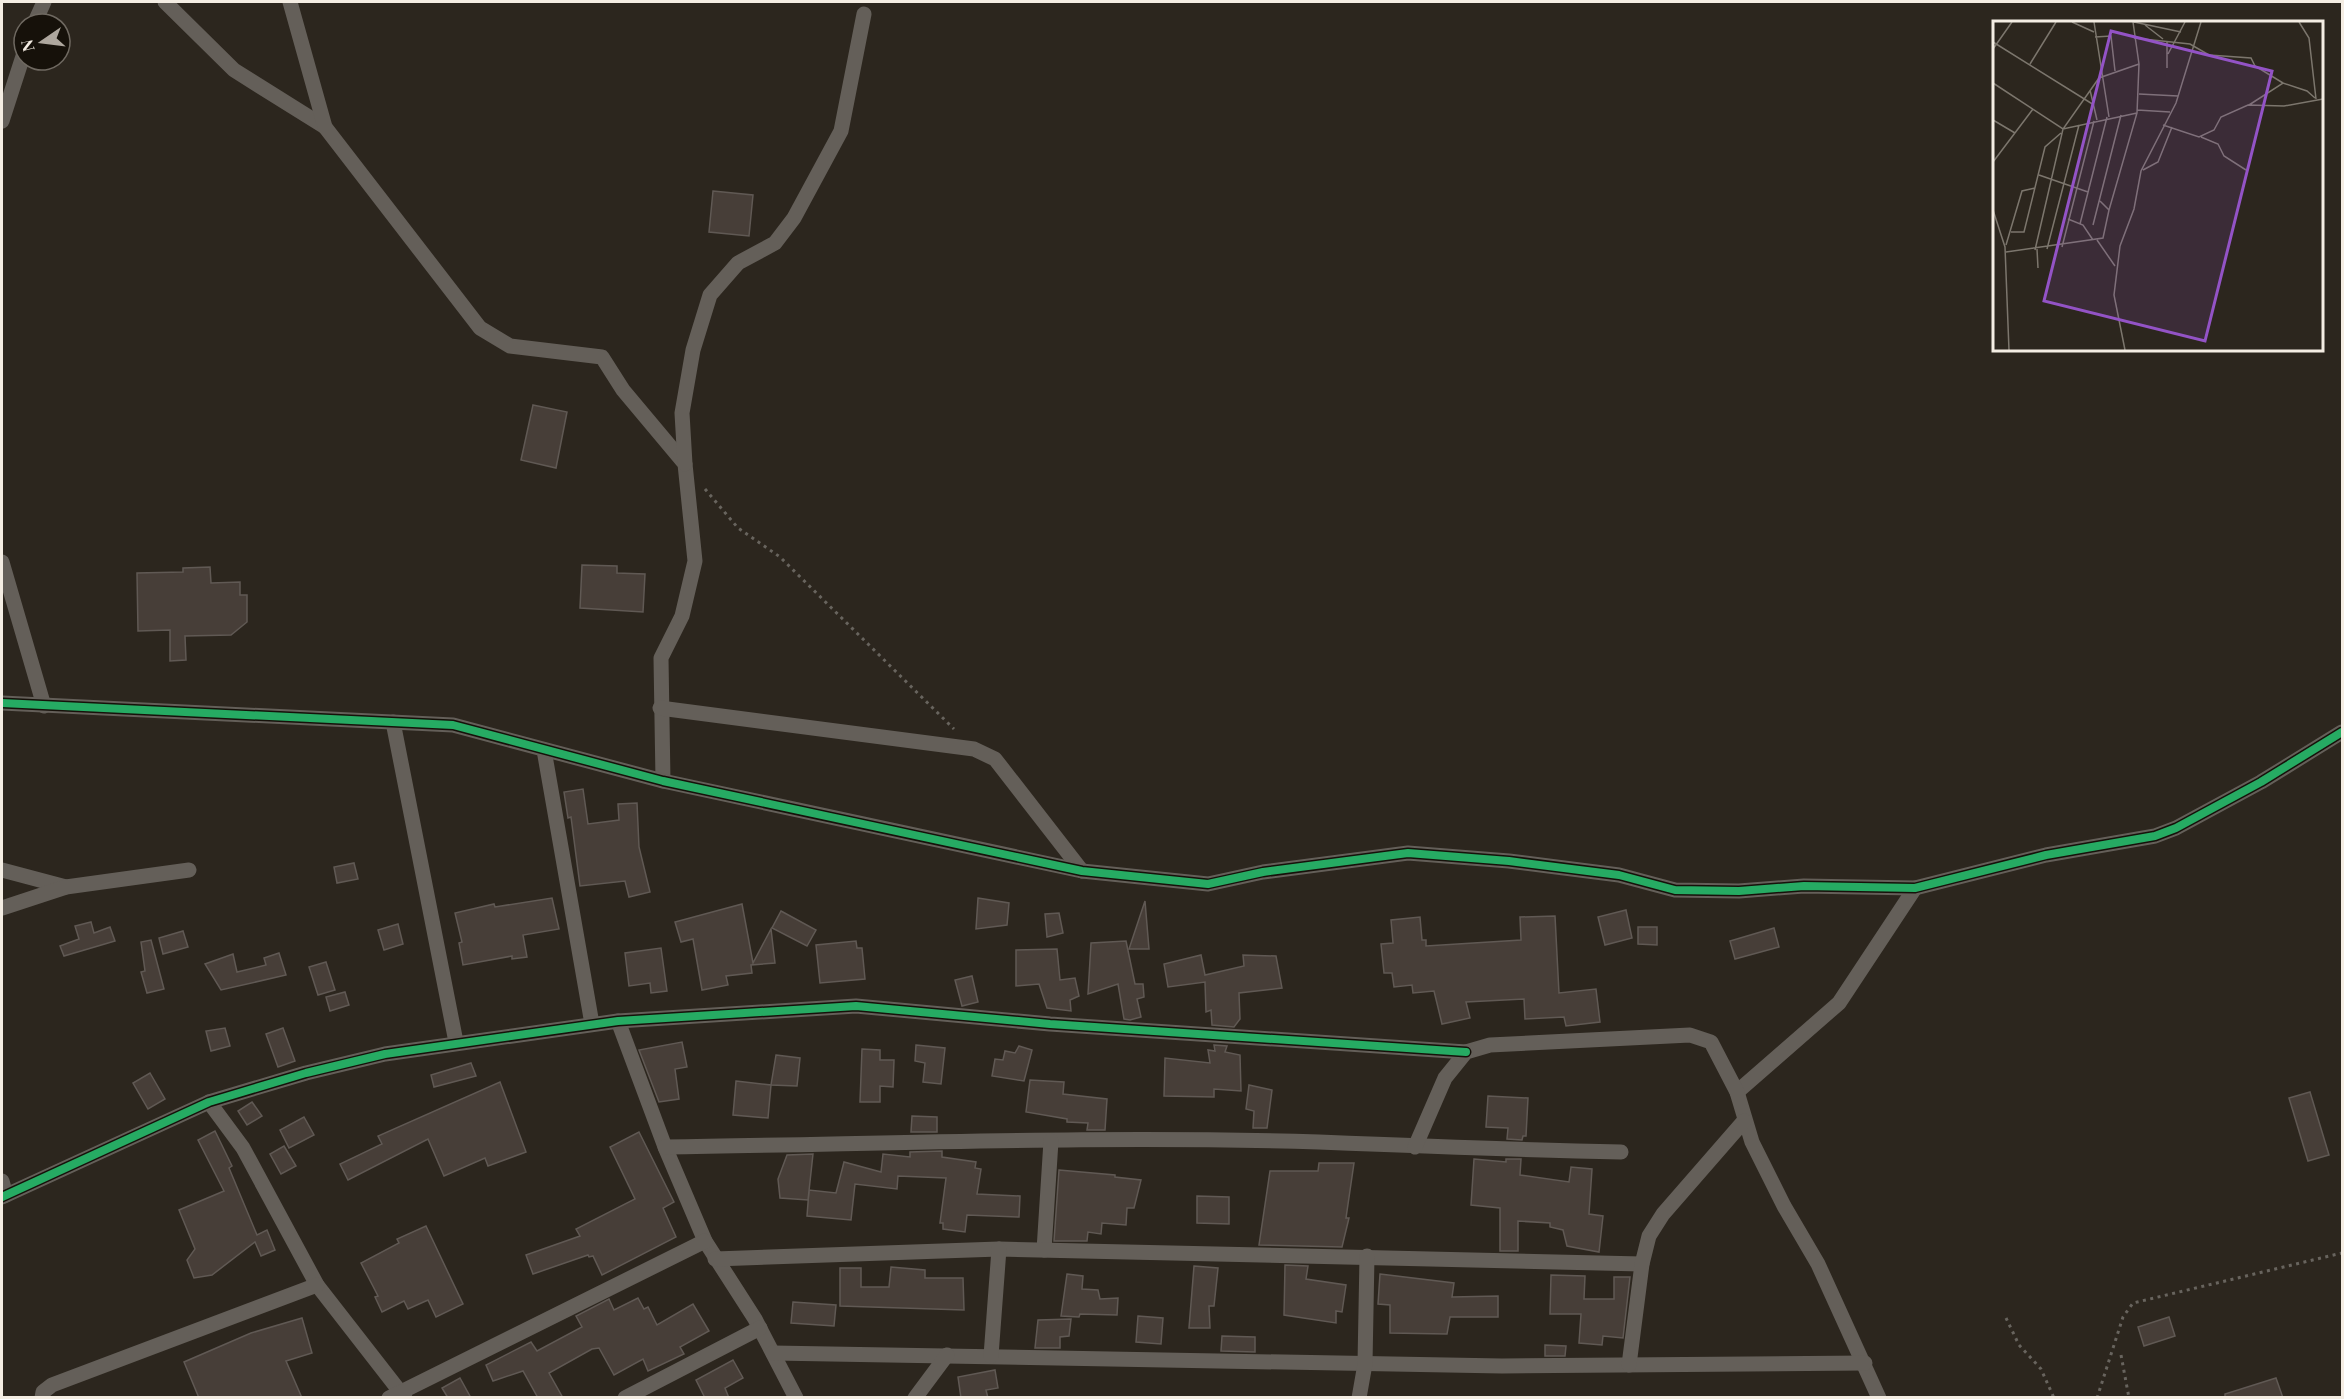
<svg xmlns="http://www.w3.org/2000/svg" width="2344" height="1399" font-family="'Playfair Display',serif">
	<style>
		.building { fill: #473e38; stroke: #605954; stroke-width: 1.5 }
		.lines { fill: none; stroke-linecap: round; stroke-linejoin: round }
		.path { stroke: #68645e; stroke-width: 3; stroke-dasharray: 3 4.5; stroke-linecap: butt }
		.street { stroke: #645f59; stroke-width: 15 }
		.cycleway-casing { stroke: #16110a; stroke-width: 11 }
		.cycleway { stroke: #26ab63; stroke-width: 8 }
		.inset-road { fill: none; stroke: #7c766d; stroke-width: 1.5 }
		.view { fill: #9353c6; fill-opacity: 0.15; stroke: #9353c6; stroke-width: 3 }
		.inset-edge { fill: none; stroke: #f4ede3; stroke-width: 3 }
	</style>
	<rect width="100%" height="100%" fill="#2c261e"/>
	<!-- building -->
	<g class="building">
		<polygon points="713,191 753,195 749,236 709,232"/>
		<polygon points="533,405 567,412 556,468 521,460"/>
		<polygon points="582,565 617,566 617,573 645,574 643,612 580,608"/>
		<polygon points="210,567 211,583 240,582 240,595 247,595 247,622 231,635 185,636 186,660 170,661 170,630 138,631 137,573 183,572 183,568"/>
		<polygon points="583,789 588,824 619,820 618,804 637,803 639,847 650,892 629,897 625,881 580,886 571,817 568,818 564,792"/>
		<polygon points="354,863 358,879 337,883 334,867"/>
		<polygon points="552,898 559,929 523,935 527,957 512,959 512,956 463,965 459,943 462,942 455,913 494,904 495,907"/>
		<polygon points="978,898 1009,903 1007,925 976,929"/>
		<polygon points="1145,901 1149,949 1129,949"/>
		<polygon points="742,904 753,963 771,929 775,963 751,965 752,973 726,976 728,985 702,990 693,939 681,942 675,922"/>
		<polygon points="1626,910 1632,938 1605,945 1598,917"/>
		<polygon points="781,911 816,930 807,946 772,928"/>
		<polygon points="1059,913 1063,933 1047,937 1045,914"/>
		<polygon points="1555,916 1559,993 1596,989 1600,1022 1566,1026 1564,1017 1525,1019 1524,999 1466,1002 1470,1018 1442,1024 1434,991 1413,993 1412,985 1394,987 1392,973 1384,973 1381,944 1393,943 1391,920 1420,917 1422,940 1426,940 1426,946 1521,940 1520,917"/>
		<polygon points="91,922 94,933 110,927 115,941 64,956 60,946 79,939 75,926"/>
		<polygon points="398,924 403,944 384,950 378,930"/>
		<polygon points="1638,927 1657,927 1657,945 1638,944"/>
		<polygon points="1774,928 1779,947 1735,959 1730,941"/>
		<polygon points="183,931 188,947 163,954 159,938"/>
		<polygon points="151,940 164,989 147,993 141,972 145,971 141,942"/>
		<polygon points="856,941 857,948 862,948 865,979 820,983 816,945"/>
		<polygon points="1126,941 1135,984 1143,984 1144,997 1137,999 1141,1017 1130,1020 1124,1019 1118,984 1088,994 1091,943"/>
		<polygon points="661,948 667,991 651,993 650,983 629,986 625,953"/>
		<polygon points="1057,949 1060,980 1075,978 1079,996 1070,1000 1071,1011 1047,1008 1039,984 1016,986 1016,950"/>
		<polygon points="279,953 286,975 221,990 205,964 233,954 237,972 266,965 264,958"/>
		<polygon points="1201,955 1205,975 1244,966 1243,955 1276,956 1282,988 1239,993 1240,1019 1234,1027 1212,1025 1211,1010 1206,1012 1205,982 1168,987 1164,964"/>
		<polygon points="326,962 335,990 318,995 309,967"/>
		<polygon points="972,976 978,1002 962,1006 955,980"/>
		<polygon points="345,992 349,1005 330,1011 326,997"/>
		<polygon points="225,1028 230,1046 211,1051 206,1031"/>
		<polygon points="283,1028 295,1061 278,1067 266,1034"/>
		<polygon points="682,1042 687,1067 675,1069 679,1099 659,1102 639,1050"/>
		<polygon points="916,1045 945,1048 941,1084 923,1082 925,1063 915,1061"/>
		<polygon points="1214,1045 1227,1046 1225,1052 1240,1055 1241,1091 1214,1089 1214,1097 1164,1096 1165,1058 1210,1063 1208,1050 1215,1051"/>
		<polygon points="1019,1046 1032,1050 1024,1081 992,1076 995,1059 1003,1060 1005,1051 1015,1053"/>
		<polygon points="862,1049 880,1050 880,1060 894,1060 893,1087 880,1086 880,1102 860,1102"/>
		<polygon points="776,1055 800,1058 797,1086 771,1085"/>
		<polygon points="471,1063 476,1076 434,1087 431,1075"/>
		<polygon points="150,1073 165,1099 148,1109 133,1083"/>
		<polygon points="1030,1080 1064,1082 1063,1094 1107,1099 1105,1130 1087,1130 1088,1123 1067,1122 1067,1119 1026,1112"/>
		<polygon points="736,1081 771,1085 768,1118 733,1115"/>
		<polygon points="500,1082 526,1152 488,1166 485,1158 444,1176 428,1139 348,1180 340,1164 382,1144 378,1136"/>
		<polygon points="1249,1085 1272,1090 1267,1128 1253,1128 1254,1111 1246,1109"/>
		<polygon points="2310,1092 2329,1155 2308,1161 2289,1098"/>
		<polygon points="1488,1096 1528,1098 1526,1136 1523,1136 1522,1140 1507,1139 1508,1128 1486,1127"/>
		<polygon points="252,1102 262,1116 247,1125 238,1111"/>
		<polygon points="912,1116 937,1117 937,1132 911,1132"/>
		<polygon points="304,1117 314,1135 289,1148 280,1130"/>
		<polygon points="215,1131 232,1166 229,1168 257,1235 267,1230 275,1250 261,1256 255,1242 212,1275 194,1278 187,1260 195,1249 179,1210 224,1191 198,1140"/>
		<polygon points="639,1132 674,1202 663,1208 676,1237 602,1275 593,1256 589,1257 588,1255 533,1274 526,1255 580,1236 576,1229 635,1199 610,1147"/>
		<polygon points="284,1146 296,1166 281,1174 270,1154"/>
		<polygon points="942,1151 942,1157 976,1162 975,1168 981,1169 977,1194 1020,1196 1019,1217 967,1215 965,1232 943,1229 943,1223 940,1223 946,1178 898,1176 897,1189 855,1184 851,1220 807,1216 809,1190 836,1193 844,1162 881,1172 883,1154 910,1157 910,1152"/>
		<polygon points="813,1154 808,1200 780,1198 778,1179 787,1155"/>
		<polygon points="1474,1159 1506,1162 1506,1159 1521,1159 1520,1175 1569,1182 1571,1167 1592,1169 1589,1214 1603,1216 1599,1252 1567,1246 1563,1230 1550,1227 1550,1223 1518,1221 1518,1251 1500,1251 1500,1208 1471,1205"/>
		<polygon points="1319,1163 1354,1163 1346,1218 1349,1218 1342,1247 1259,1245 1270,1171 1318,1171"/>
		<polygon points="1059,1170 1115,1175 1115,1177 1141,1180 1134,1208 1127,1208 1126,1225 1102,1223 1101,1234 1088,1232 1087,1241 1054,1241"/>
		<polygon points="1197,1196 1229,1197 1229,1224 1197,1223"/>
		<polygon points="426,1226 463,1304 436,1317 428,1300 408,1309 404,1301 382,1312 375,1297 378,1296 361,1263 399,1243 397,1239"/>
		<polygon points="1285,1265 1308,1266 1306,1279 1346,1285 1342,1312 1336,1311 1336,1323 1284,1315"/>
		<polygon points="1194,1266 1218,1268 1214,1306 1209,1306 1210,1328 1189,1328"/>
		<polygon points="891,1267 925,1270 925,1278 963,1278 964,1310 840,1306 840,1268 861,1268 861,1287 889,1287"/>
		<polygon points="1067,1274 1083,1276 1082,1289 1098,1290 1100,1299 1118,1298 1117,1315 1080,1314 1079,1317 1061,1316"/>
		<polygon points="1380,1274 1454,1283 1452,1297 1498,1296 1498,1317 1450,1317 1447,1334 1390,1333 1390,1305 1378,1304"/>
		<polygon points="1551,1275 1585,1276 1584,1299 1614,1299 1614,1277 1630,1277 1623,1338 1603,1336 1602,1345 1579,1343 1581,1314 1550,1314"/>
		<polygon points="638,1298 644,1309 648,1307 657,1325 693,1304 709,1331 680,1347 684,1354 648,1371 643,1359 614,1375 599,1348 592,1349 549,1373 563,1398 538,1398 523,1371 493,1381 486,1365 531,1342 537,1351 582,1327 576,1316 609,1299 614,1310"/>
		<polygon points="793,1302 836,1305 834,1326 791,1323"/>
		<polygon points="1138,1316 1163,1318 1161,1344 1136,1342"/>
		<polygon points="2169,1317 2175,1336 2144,1346 2138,1327"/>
		<polygon points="302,1318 312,1353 286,1361 302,1398 199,1398 184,1362 251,1333"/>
		<polygon points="1071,1319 1069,1336 1060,1337 1060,1348 1035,1348 1038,1320"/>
		<polygon points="1222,1336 1255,1337 1255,1352 1221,1351"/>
		<polygon points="1545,1345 1566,1346 1565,1356 1545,1356"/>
		<polygon points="733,1360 743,1378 725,1388 729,1398 705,1398 696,1380"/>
		<polygon points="995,1370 998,1388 986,1390 988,1398 961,1398 958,1377"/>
		<polygon points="460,1378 471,1398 448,1398 442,1388"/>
		<polygon points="2276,1378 2283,1398 2225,1398 2225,1394"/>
	</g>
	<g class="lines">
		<!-- path -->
		<g class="path">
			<polyline points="705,489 738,528 780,557 954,729"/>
			<polyline points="2006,1318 2019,1345 2041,1369 2054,1398"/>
			<polyline points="2121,1355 2129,1398"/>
			<polyline points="2097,1398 2123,1317 2133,1303 2342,1253"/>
		</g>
		<!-- street -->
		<g class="street">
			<polyline points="165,2 234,70 325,127"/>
			<polyline points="290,2 325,127 480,328 510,346 602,357 623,390 685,464 695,561 682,616 661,658 663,781"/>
			<polyline points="34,24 44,2"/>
			<polyline points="2,121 24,53"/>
			<polyline points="685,464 682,413 693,350 710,295 738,263 775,243 794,218 841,131 864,14"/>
			<polyline points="2,562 44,706"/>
			<polyline points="2,703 453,725 663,781 1082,871 1208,884 1263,872 1408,853 1509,861 1619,875 1675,890 1739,891 1804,886 1915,888 2046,855 2155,836 2176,828 2261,782 2342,732"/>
			<polyline points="660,708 974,749 995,759 1082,871"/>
			<polyline points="393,722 456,1042"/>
			<polyline points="544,750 592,1024"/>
			<polyline points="2,870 66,887"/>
			<polyline points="2,908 66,887 189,870"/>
			<polyline points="618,1021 665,1147 705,1241 755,1319 796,1398"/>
			<polyline points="1737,1092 1839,1003 1915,888"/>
			<polyline points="209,1102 243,1148 317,1285 405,1398"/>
			<path d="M 665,1147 C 883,1144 1101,1135 1319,1142 C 1419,1146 1520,1150 1621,1152"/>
			<polyline points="1415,1147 1445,1078 1466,1052 1490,1045 1690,1035 1711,1042 1737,1092 1752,1142 1784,1206 1818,1264 1879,1398"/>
			<polyline points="2,1181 6,1195"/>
			<polyline points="2,1197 209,1102 306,1073 385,1054 618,1021 856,1006 1050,1024 1466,1052"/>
			<polyline points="1044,1250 1051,1141"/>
			<polyline points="715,1259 999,1249 1642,1264"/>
			<polyline points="773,1353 1502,1366 1865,1363"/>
			<polyline points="991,1356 999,1249"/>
			<polyline points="1629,1365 1642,1264 1649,1236 1663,1214 1744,1121"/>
			<polyline points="42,1398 43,1392 52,1385 317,1285"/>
			<polyline points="389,1398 705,1241"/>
			<polyline points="625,1398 760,1328"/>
			<polyline points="915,1398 947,1355"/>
			<polyline points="1359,1398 1365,1364 1367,1256"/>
		</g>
		<!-- cycleway casing -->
		<g class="cycleway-casing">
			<g id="cycleway">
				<polyline points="2,703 453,725 663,781 1082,871 1208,884 1263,872 1408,853 1509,861 1619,875 1675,890 1739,891 1804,886 1915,888 2046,855 2155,836 2176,828 2261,782 2342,732"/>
				<polyline points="2,1197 209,1102 306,1073 385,1054 618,1021 856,1006 1050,1024 1466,1052"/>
			</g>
		</g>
		<!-- cycleway -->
		<use href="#cycleway" class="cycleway"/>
	</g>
	<!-- overview -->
	<g transform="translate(1993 21)">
		<rect width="330" height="330" fill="#2c261e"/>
		<path class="inset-road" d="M 79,1 L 101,11M 101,1 L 116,96M 141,1 L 188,11M 306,1 L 316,17 L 323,78M 152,4 L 170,18M 102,16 L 118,15 L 122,50M 141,17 L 197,23 L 216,34 L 258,37 L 262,45 L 290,62M 0,21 L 101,84M 0,28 L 19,1M 175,33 L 192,1M 37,43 L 63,1M 174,47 L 174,20M 0,62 L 70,108 L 144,92M 97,69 L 104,99M 146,73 L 185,75M 256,84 L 290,62 L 314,70 L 322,77M 144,89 L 177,91M 0,99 L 22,112M 170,104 L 206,116 L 221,109 L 228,96 L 255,84 L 291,85 L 330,78M 208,116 L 225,123 L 231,135 L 253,149M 0,141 L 40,88M 150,149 L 165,141 L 179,106M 46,154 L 95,171M 0,189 L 12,226 L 16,329M 116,189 L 144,92 L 146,43 L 140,1M 75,198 L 90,204 L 100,219M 87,203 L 114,96M 100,204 L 128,94M 18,211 L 31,211 L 52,126 L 68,112M 104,219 L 122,245M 13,224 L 29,170 L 42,167M 69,226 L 101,100M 44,228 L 45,247M 54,228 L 86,104M 42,229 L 70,108 L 106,57 L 146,43M 13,231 L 110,217 L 116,189 L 107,180M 132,329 L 121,274 L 127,225 L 141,188 L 148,150 L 183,82 L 208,1"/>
		<path class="view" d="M 118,10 L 279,50 L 212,320 L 51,280 Z"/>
		<rect width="330" height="330" class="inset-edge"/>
	</g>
	<!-- border -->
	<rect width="2344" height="1399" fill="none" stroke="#f4ede3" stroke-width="6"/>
	<!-- north arrow -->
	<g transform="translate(42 42) rotate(256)"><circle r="28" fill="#16110a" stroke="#6f6961" stroke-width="1.5"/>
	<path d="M0-4.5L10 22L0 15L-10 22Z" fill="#aea79e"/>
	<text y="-9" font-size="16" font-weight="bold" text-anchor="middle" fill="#f4ede3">N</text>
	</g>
</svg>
